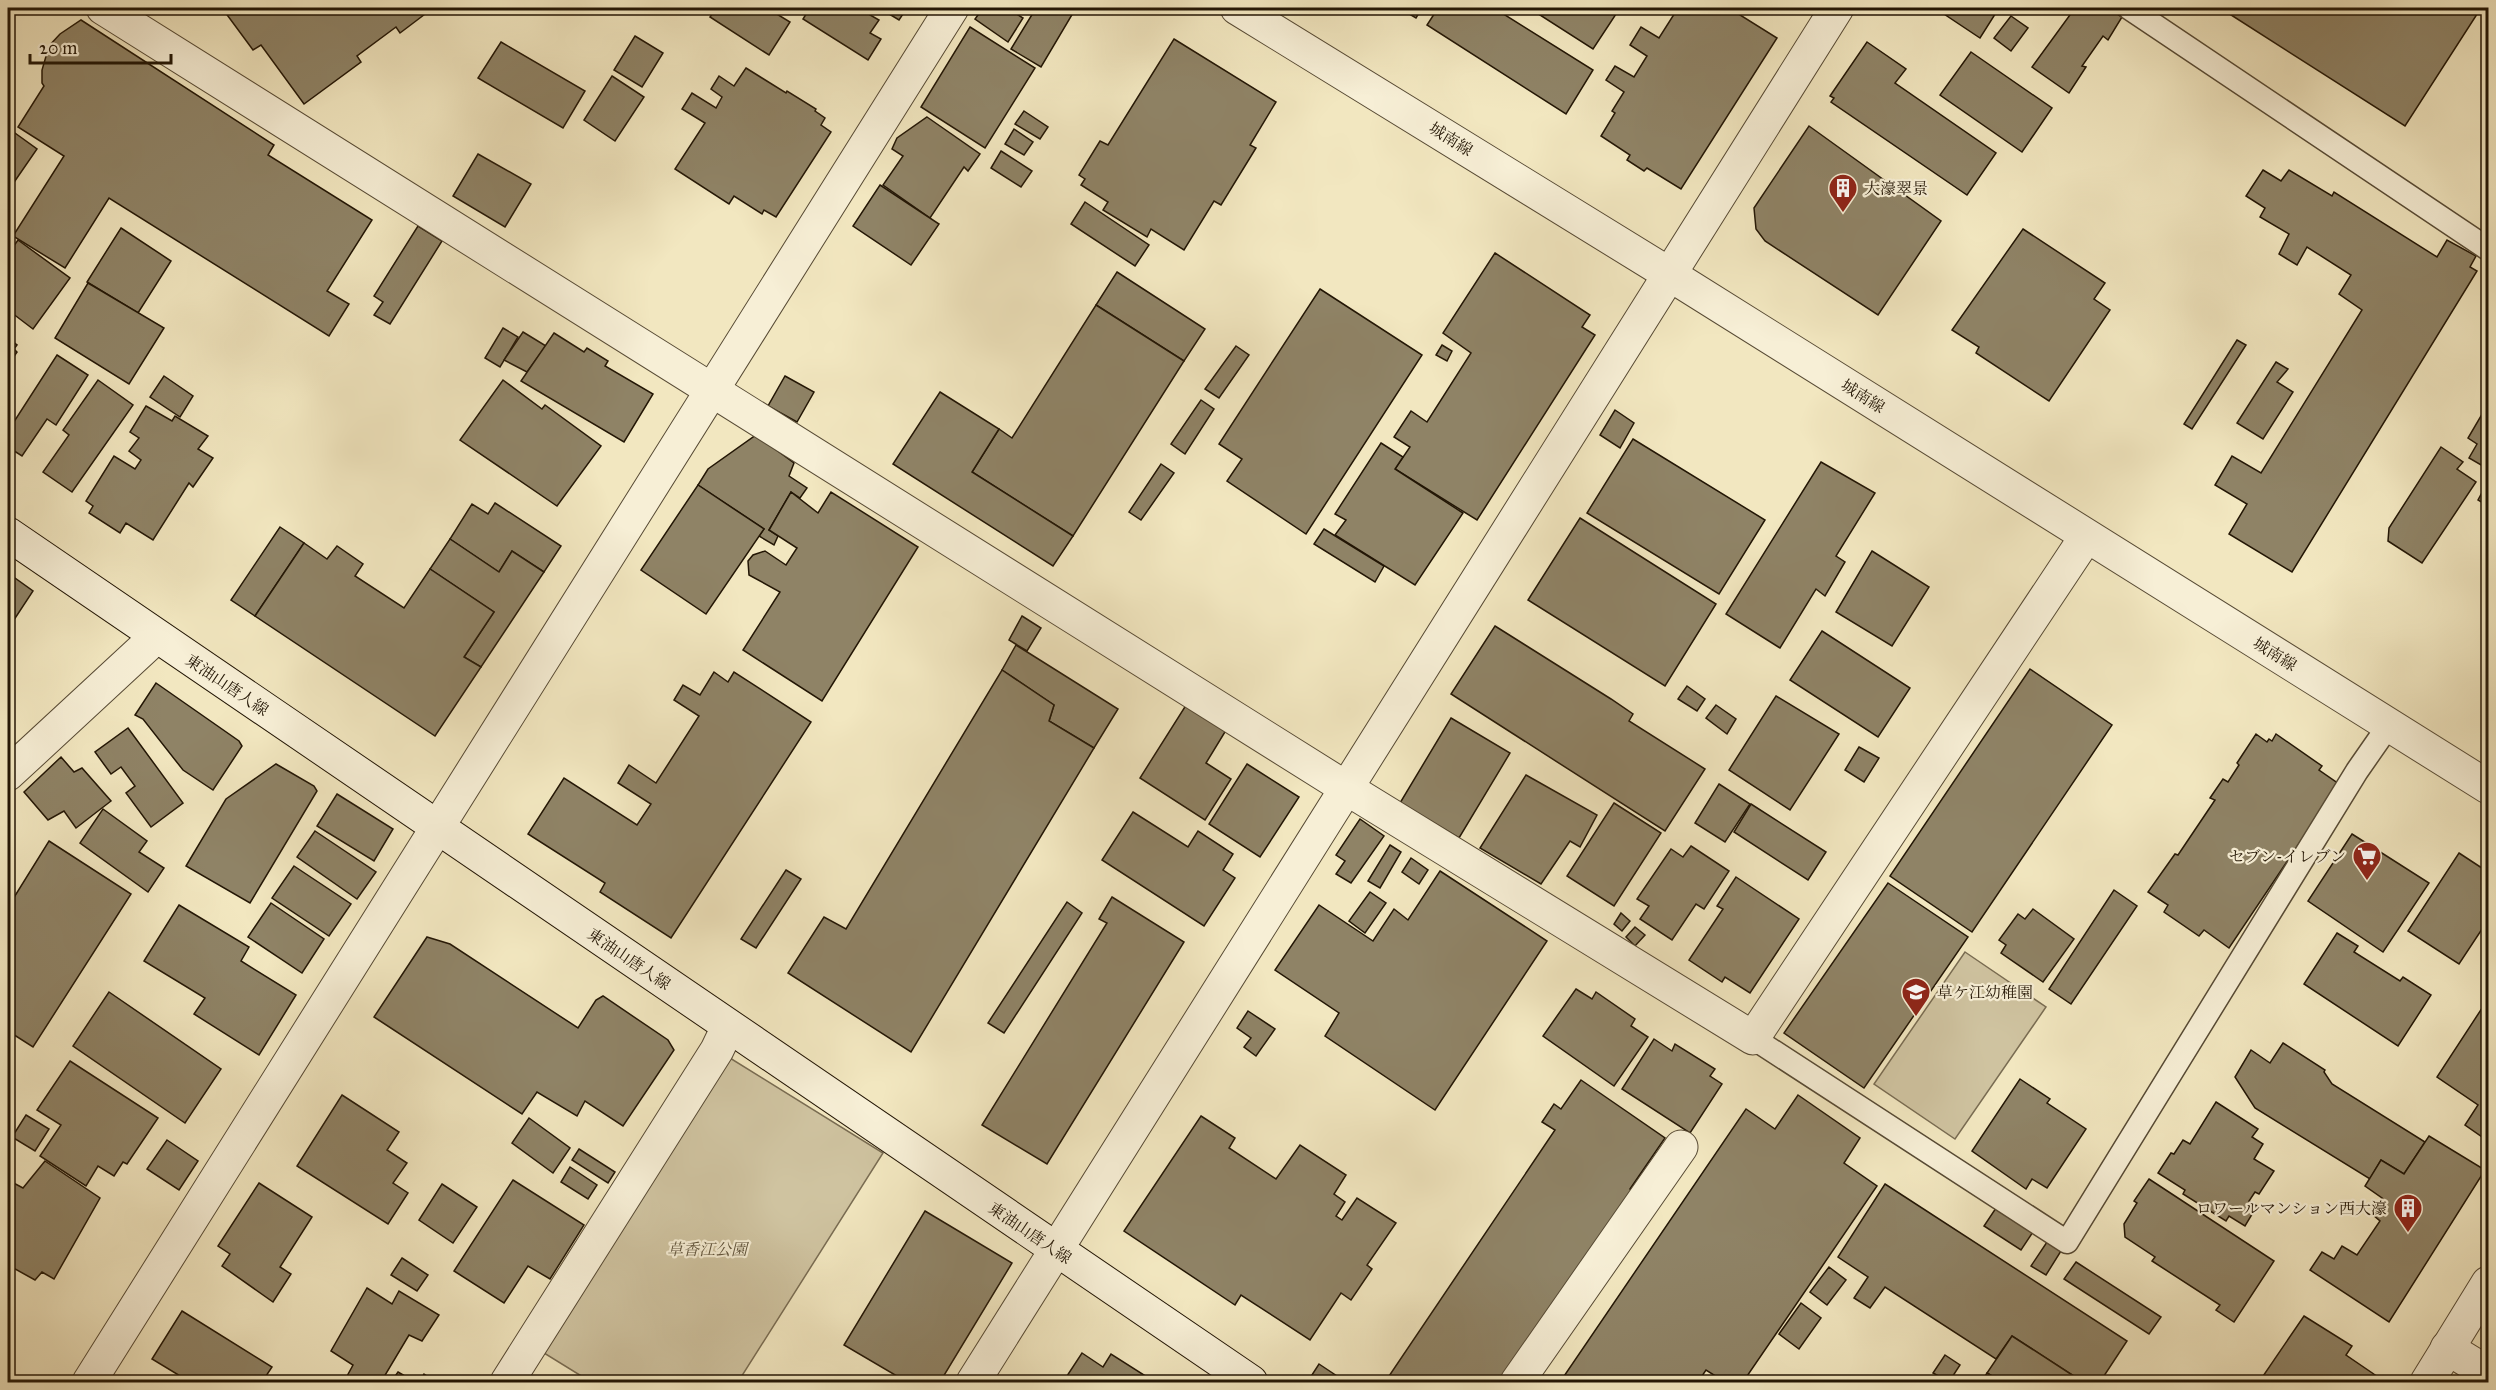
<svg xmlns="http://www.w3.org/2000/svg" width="2496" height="1390" font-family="'IM FELL Great Primer','Noto Serif JP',serif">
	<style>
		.green { fill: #cfc3a0; stroke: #796c52; stroke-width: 1.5 }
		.building { fill: #8f8366; stroke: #231605; stroke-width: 1.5 }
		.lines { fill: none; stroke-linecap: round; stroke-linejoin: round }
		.service-casing { stroke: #574a34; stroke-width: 25 }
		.minor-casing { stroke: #574a34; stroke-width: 35 }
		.tertiary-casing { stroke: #574a34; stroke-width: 35 }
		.secondary-casing { stroke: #231605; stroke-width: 35 }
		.service { stroke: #f7efd6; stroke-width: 22 }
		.minor { stroke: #f7efd6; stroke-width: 33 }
		.tertiary { stroke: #f7efd6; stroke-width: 33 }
		.secondary { stroke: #f7efd6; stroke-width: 33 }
		.labels { text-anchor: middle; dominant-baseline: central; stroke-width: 4.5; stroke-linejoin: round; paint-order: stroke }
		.street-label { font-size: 16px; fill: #231605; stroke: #f7efd6 }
		.poi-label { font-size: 16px; fill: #231605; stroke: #f7efd6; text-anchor: start }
		.park-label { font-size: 16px; font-style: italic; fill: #5f533b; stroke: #f7efd6 }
	</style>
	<rect width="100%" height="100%" fill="#f2e7c0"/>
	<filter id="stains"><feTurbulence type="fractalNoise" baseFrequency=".00333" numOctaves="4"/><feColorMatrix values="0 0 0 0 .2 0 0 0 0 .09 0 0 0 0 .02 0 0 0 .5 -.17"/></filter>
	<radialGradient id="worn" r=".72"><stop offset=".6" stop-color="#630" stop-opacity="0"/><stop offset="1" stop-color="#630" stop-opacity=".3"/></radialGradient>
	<!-- green -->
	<g class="green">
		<polygon points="1965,952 2046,1007 1955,1139 1874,1084"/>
		<polygon points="717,1050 883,1153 738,1382 591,1382 531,1345"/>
	</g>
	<!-- building -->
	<g class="building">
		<polygon points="222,8 433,8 400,33 396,27 357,56 361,62 304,104 261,45 253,50"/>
		<polygon points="716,8 767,8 790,22 769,55 710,17"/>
		<polygon points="803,8 858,8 879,20 870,33 881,39 868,60 803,19 808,11"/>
		<polygon points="879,8 907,8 899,20"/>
		<polygon points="983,8 1007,8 1023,18 1008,42 975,19"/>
		<polygon points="1036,8 1076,8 1041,67 1011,49"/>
		<polygon points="1399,8 1422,8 1416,18"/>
		<polygon points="1438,8 1494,8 1593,70 1566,114 1427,25"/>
		<polygon points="1529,8 1620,8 1593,49"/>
		<polygon points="1678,8 1729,8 1777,38 1681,189 1647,168 1644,171 1627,160 1630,155 1601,136 1615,113 1612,111 1624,92 1606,80 1615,66 1634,77 1647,56 1630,45 1641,27 1659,38"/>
		<polygon points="1935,8 1999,8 1980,38"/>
		<polygon points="2075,8 2108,8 2122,17 2108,40 2103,36 2082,66 2086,67 2069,93 2032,67"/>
		<polygon points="2232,8 2481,8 2405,126 2228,13"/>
		<polygon points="2011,16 2028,28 2011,51 1994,38"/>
		<polygon points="81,20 274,145 268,155 372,220 327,291 349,304 329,336 109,198 65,268 13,236 64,156 18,127 44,86 42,83 42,70 49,46 60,34"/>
		<polygon points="970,27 1035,68 985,148 921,107"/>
		<polygon points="635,36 663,53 642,87 614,70"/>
		<polygon points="1174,39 1276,102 1250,145 1256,148 1221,205 1214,201 1184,250 1151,229 1147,237 1103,210 1108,202 1081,185 1085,179 1079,175 1100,141 1108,145"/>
		<polygon points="501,42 585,91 563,128 478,78"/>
		<polygon points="1867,42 1906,69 1895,83 1996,153 1967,195 1831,102 1834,98 1830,96"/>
		<polygon points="1971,52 2052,108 2022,152 1940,95"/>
		<polygon points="746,68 786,93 787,91 816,109 815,111 825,118 821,125 831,132 776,217 764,210 762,214 734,196 729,204 675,169 705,123 682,109 692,93 716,108 722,97 711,89 719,76 734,86"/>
		<polygon points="612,76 644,97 615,141 584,120"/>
		<polygon points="1024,111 1048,127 1040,139 1015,124"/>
		<polygon points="927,117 980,154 968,171 964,167 930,218 883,185 903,156 892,149 897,138"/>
		<polygon points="1809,126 1941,221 1878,315 1765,241 1756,229 1754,208"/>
		<polygon points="8,128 37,149 8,191"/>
		<polygon points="1014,129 1033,142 1024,155 1005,144"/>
		<polygon points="1001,151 1032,171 1021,187 991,168"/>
		<polygon points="478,154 531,184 505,227 453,196"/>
		<polygon points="2263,170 2281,181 2289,170 2332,196 2334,192 2437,257 2447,240 2476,256 2470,267 2477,271 2292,572 2229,534 2247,504 2215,485 2232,456 2261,473 2362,310 2339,294 2351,275 2307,247 2297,265 2279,254 2289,234 2260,217 2265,208 2246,196"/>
		<polygon points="880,185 939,224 911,265 853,226"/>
		<polygon points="1085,202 1149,245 1135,266 1071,224"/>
		<polygon points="418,226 442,241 390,324 374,315 383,302 374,296"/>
		<polygon points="121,228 171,261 138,313 87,282"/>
		<polygon points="2023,229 2105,283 2094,299 2110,310 2049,401 1976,353 1979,347 1952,330"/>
		<polygon points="18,240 70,278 33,329 8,310 8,254"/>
		<polygon points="1495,253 1590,315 1582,327 1595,335 1477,520 1395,469 1410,447 1394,437 1411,411 1427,422 1471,353 1443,333"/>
		<polygon points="1117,272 1205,329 1184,361 1096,305"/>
		<polygon points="88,283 164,328 129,384 55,338"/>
		<polygon points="1320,289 1422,355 1306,534 1227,481 1242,459 1219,444"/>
		<polygon points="1096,305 1184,361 1073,536 972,472 999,429 1012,438"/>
		<polygon points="503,328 518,337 500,367 485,358"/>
		<polygon points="523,332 546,346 527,372 504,360"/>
		<polygon points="554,333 584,352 587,348 608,361 605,366 653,394 624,442 521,381"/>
		<polygon points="8,338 17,345 14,349 17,352 8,365"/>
		<polygon points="2237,340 2246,345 2192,429 2184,424"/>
		<polygon points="1442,345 1452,351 1447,361 1436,355"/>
		<polygon points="1236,346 1249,355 1219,398 1205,389"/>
		<polygon points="57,355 88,375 56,425 47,419 22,456 8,447 8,431"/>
		<polygon points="2276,362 2288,369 2277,382 2293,392 2263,439 2237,423"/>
		<polygon points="164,376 193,396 180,417 150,397"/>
		<polygon points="785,376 814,392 797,422 768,406"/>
		<polygon points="98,380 133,405 72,492 43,472 69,435 63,430"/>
		<polygon points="503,380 542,409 545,405 601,446 557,506 460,440"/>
		<polygon points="940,392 999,429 972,472 1073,536 1053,566 893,464"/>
		<polygon points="1201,400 1214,409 1185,454 1171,444"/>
		<polygon points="2488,404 2488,469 2469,458 2477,444 2468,438"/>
		<polygon points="146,406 172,421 175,416 208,436 198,449 213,458 193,487 189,483 153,540 126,523 120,533 89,513 93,506 86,501 114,456 135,469 141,460 129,451 139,438 130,432"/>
		<polygon points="1615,410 1634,423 1620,448 1600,435"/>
		<polygon points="756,435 794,463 789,476 807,488 800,498 791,492 769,530 778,536 774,545 759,536 764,529 698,485 708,469"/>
		<polygon points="1633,439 1765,520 1719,594 1587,513"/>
		<polygon points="1381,443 1403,457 1395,469 1463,513 1415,585 1335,535 1346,520 1335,514"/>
		<polygon points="2441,447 2463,462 2457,469 2476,482 2422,563 2388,541 2389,528"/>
		<polygon points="1821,462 1875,493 1836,556 1845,562 1825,596 1816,589 1780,648 1726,614"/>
		<polygon points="1161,464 1174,473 1141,520 1129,512"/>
		<polygon points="698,485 764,529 706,614 641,570"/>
		<polygon points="2485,487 2488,489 2488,506 2478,500"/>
		<polygon points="791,492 818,513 831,492 918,547 822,701 743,650 780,592 749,575 748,561 753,555 765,551 786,565 797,548 769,530"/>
		<polygon points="495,503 561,546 544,572 512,551 499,572 450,539 472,504 488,514"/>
		<polygon points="1580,518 1716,604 1665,686 1528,600"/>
		<polygon points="280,527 304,543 255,616 231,600"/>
		<polygon points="1324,529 1384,566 1375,582 1314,544"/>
		<polygon points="450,539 499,572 512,551 544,572 481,667 464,657 494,612 430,569"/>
		<polygon points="304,543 327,559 337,546 363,564 355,576 404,608 430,569 494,612 464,657 481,667 435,736 255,616"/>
		<polygon points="1872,551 1929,587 1892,646 1836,612"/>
		<polygon points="8,573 33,591 8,629"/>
		<polygon points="1022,616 1041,628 1027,651 1009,640"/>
		<polygon points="1495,626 1611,699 1633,714 1629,721 1705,769 1665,831 1451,694"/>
		<polygon points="1822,631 1910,688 1878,737 1790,680"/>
		<polygon points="1016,645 1118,709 1094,748 1049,721 1054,705 1002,670"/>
		<polygon points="2030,669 2112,725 1972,932 1890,876"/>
		<polygon points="1002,670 1054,705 1049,721 1094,748 911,1052 788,973 824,917 846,929"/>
		<polygon points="714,672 728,682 734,672 811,722 671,938 600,892 605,883 528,834 564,778 637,825 651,804 618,783 629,765 656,783 699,716 674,700 683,685 700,695"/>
		<polygon points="156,683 239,741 242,746 213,790 183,770 143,719 135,715"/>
		<polygon points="1687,686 1705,699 1697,711 1678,699"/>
		<polygon points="1776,696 1839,734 1790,810 1729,770"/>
		<polygon points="1188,702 1228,727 1206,763 1231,779 1205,820 1140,778"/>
		<polygon points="1716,705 1736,719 1727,734 1706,718"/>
		<polygon points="1451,718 1510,753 1459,838 1400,803"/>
		<polygon points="128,728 183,803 151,827 126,793 135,786 121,767 111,774 95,752"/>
		<polygon points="2256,734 2267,742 2269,739 2272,741 2276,734 2322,766 2319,770 2339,784 2229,948 2204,930 2199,936 2164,912 2168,905 2148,892 2175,854 2178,855 2215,800 2210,798 2223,779 2228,782 2239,765 2237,763"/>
		<polygon points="1859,747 1879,758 1864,782 1845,770"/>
		<polygon points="61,757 74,772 82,768 111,801 76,828 64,811 48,820 24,792"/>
		<polygon points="276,764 314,786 317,791 250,903 186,866 226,799"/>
		<polygon points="1247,764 1299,797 1260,857 1209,824"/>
		<polygon points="1526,775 1597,815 1580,847 1570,841 1541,884 1480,848"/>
		<polygon points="1719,784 1750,804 1725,842 1695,823"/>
		<polygon points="337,794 393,829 374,861 317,826"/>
		<polygon points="1614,803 1661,833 1614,906 1567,876"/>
		<polygon points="1751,804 1826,852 1808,880 1734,832"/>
		<polygon points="103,809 147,841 139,852 164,868 148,892 80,843"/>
		<polygon points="1133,812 1188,847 1198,831 1233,854 1223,870 1235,878 1204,926 1102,860"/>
		<polygon points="1360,819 1384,836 1351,883 1336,874 1345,861 1336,855"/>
		<polygon points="315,831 376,872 357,899 297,857"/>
		<polygon points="2352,834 2429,883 2383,952 2308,901"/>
		<polygon points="49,841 131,894 33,1047 8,1031 8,907"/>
		<polygon points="1390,845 1401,852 1380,888 1368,881"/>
		<polygon points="1691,846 1729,871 1704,909 1696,904 1672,940 1640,919 1649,906 1637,899 1671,849 1683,857"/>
		<polygon points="2459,853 2488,872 2488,920 2459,964 2408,931"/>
		<polygon points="1411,858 1428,870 1419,884 1402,872"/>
		<polygon points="294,866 351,904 329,936 272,898"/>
		<polygon points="786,870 801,879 756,948 741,939"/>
		<polygon points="1440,871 1547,941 1435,1110 1325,1036 1339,1013 1275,970 1319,905 1373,941 1394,909 1408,920"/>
		<polygon points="1736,877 1799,919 1750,993 1725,977 1722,982 1689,960 1723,909 1717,906"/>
		<polygon points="1888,883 1968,937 1864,1088 1784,1033"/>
		<polygon points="2114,890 2137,906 2071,1004 2049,989"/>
		<polygon points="1370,892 1386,903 1365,933 1349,921"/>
		<polygon points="1112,897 1184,942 1047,1164 982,1125 1107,923 1099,919"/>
		<polygon points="1067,902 1082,913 1004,1033 988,1023"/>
		<polygon points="271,903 324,939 302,973 248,937"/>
		<polygon points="179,905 249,947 241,961 296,995 259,1055 194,1014 205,998 144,961"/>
		<polygon points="2033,909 2074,939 2043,982 2001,953 2006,945 1999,940 2018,914 2025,919"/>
		<polygon points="1621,913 1630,921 1622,931 1614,924"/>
		<polygon points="1635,927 1645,935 1635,946 1626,937"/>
		<polygon points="2337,933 2358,946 2354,952 2400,981 2403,977 2431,995 2398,1046 2304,984"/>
		<polygon points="427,937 450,944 578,1028 596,1000 603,996 668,1040 674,1050 623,1126 585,1101 577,1116 537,1092 522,1114 374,1017"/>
		<polygon points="1576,989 1592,999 1596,992 1635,1019 1631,1026 1648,1037 1614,1086 1543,1036"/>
		<polygon points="109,992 221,1069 185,1123 73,1046"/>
		<polygon points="2488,999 2488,1141 2465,1125 2478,1105 2437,1077"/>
		<polygon points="1248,1011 1275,1029 1256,1056 1244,1047 1251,1038 1237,1028"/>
		<polygon points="1654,1039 1672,1051 1675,1044 1715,1069 1710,1076 1722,1084 1690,1133 1622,1089"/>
		<polygon points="2283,1043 2325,1070 2324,1072 2332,1084 2425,1142 2404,1174 2381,1160 2370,1179 2255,1108 2235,1077 2251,1050 2270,1063"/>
		<polygon points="70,1061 158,1118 127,1164 123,1162 114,1176 98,1166 86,1186 40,1156 61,1125 37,1110"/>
		<polygon points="2020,1079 2050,1099 2047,1103 2086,1129 2047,1188 2032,1179 2026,1189 1972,1151"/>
		<polygon points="1581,1080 1665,1138 1630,1189 1634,1191 1503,1382 1385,1382 1555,1130 1542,1122 1554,1104 1561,1109"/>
		<polygon points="342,1095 399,1132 387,1150 407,1163 393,1183 408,1193 388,1224 297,1166"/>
		<polygon points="1798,1095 1860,1138 1844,1163 1877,1186 1743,1382 1725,1382 1706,1370 1698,1382 1560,1382 1746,1109 1775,1129"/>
		<polygon points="2216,1102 2258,1129 2252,1137 2263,1144 2254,1159 2274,1171 2259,1194 2255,1192 2249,1201 2257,1206 2245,1226 2229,1216 2226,1221 2183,1194 2185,1190 2158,1173 2171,1153 2174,1154 2183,1140 2190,1144"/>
		<polygon points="26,1115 49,1129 35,1151 12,1137"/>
		<polygon points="1201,1116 1235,1138 1229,1148 1276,1179 1300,1145 1346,1175 1334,1194 1345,1202 1336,1216 1342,1220 1357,1198 1396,1223 1367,1265 1372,1269 1351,1300 1341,1293 1310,1340 1241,1295 1235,1305 1124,1231"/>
		<polygon points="529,1118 570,1148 553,1173 512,1143"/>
		<polygon points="2429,1136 2485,1170 2389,1322 2310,1270 2322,1252 2334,1259 2342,1246 2357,1255 2380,1221 2372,1214 2382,1198 2365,1186 2381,1160 2404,1174"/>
		<polygon points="167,1140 198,1161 179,1190 147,1169"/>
		<polygon points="579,1149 615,1172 608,1183 572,1160"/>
		<polygon points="45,1161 100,1198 54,1279 42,1272 35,1280 8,1265 8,1180 23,1188"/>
		<polygon points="570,1167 597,1185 588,1199 561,1182"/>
		<polygon points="2149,1179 2274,1261 2234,1322 2216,1310 2220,1305 2152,1261 2155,1257 2125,1237 2124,1224 2137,1203 2134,1201"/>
		<polygon points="513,1180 584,1225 550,1279 528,1266 504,1303 454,1271"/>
		<polygon points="259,1183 312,1217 280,1267 291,1274 273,1302 222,1266 230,1254 218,1246"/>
		<polygon points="442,1184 477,1207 453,1243 419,1220"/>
		<polygon points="1885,1184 2127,1341 2100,1382 2083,1382 2012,1336 1996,1359 1885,1287 1870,1308 1854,1298 1868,1277 1838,1257"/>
		<polygon points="1996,1208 2033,1232 2021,1250 1984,1226"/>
		<polygon points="925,1211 1012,1263 940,1382 907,1382 844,1345"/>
		<polygon points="2047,1242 2061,1251 2046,1275 2031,1266"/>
		<polygon points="402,1258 428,1275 417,1291 391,1275"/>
		<polygon points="2076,1262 2161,1317 2149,1334 2064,1279"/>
		<polygon points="1829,1267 1846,1280 1827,1305 1810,1292"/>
		<polygon points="367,1288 392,1304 399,1291 439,1315 422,1341 409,1335 381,1382 353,1382 346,1378 353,1365 331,1351"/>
		<polygon points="1801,1303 1821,1318 1799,1349 1779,1334"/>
		<polygon points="182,1311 272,1367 262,1382 190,1382 152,1359"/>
		<polygon points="2304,1316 2352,1346 2346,1355 2384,1381 2383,1382 2259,1382"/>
		<polygon points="2012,1336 2083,1382 2002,1382 1987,1373"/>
		<polygon points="1082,1353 1103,1367 1111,1354 1155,1382 1063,1382"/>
		<polygon points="1945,1355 1960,1365 1949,1382 1933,1373"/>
		<polygon points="1319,1364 1346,1382 1345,1382 1308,1381"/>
		<polygon points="398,1372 415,1382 391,1382"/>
		<polygon points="1987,1373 2002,1382 1981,1382"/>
		<polygon points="424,1374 436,1382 419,1382"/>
	</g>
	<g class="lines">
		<!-- service casing -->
		<g class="service-casing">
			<g id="service">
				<polyline points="2129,8 2488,249"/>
				<polyline points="1753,1038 2067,1242 2357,771 2389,725"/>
			</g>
		</g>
		<!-- minor casing -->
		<g class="minor-casing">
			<g id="minor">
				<polyline points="103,8 1346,788 1753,1038 2086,537"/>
				<polyline points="8,774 156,637"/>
				<polyline points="2447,1348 2488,1373"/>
				<polyline points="89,1382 952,8"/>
				<polyline points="507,1382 717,1050 728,1027"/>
				<polyline points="973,1382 1837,8"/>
				<polyline points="1517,1382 1681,1147"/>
				<polyline points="2427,1382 2488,1283"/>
			</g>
		</g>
		<!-- tertiary casing -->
		<g class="tertiary-casing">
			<polyline id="tertiary" points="1237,8 1669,274 2488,787"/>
		</g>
		<!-- secondary casing -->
		<g class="secondary-casing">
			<polyline id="secondary" points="8,534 1251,1382"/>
		</g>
		<!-- service -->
		<use href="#service" class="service"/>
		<!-- minor -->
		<use href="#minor" class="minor"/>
		<!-- tertiary -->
		<use href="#tertiary" class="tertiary"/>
		<!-- secondary -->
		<use href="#secondary" class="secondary"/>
	</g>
	<!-- icons -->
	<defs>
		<g id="building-pin" transform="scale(1.5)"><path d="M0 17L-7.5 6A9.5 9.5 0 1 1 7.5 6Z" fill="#8f2418" stroke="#f7efd6"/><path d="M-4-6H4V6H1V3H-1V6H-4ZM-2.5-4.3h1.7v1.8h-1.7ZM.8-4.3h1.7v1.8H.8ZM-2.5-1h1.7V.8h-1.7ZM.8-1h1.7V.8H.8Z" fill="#fff"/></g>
		<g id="supermarket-pin" transform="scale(1.5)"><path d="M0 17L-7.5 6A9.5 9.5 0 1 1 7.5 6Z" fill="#8f2418" stroke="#f7efd6"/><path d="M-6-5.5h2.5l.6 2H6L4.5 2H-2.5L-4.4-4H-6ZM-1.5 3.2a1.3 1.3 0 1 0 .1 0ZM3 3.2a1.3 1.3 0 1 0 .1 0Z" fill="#fff"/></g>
		<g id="school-pin" transform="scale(1.5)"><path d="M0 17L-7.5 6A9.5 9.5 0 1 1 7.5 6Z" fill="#8f2418" stroke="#f7efd6"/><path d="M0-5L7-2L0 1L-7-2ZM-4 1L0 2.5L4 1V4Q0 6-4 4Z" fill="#fff"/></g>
	</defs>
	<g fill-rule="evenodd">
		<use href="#building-pin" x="1843" y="188"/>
		<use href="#supermarket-pin" x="2367" y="856"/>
		<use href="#school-pin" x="1916" y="992"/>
		<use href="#building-pin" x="2408" y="1208"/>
	</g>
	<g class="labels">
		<!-- street labels -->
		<g class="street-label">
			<text transform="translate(1451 139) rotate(32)">城南線</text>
			<text transform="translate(1863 396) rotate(32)">城南線</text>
			<text transform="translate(2275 654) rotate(32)">城南線</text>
			<text transform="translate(227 685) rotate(34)">東油山唐人線</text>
			<text transform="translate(629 959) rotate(34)">東油山唐人線</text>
			<text transform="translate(1030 1233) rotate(34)">東油山唐人線</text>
		</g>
		<!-- poi labels -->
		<g class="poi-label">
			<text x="1864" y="188">大濠翠景</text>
			<text x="2346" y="856" text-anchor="end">セブン-イレブン</text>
			<text x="1937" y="992">草ケ江幼稚園</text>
			<text x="2387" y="1208" text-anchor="end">ロワールマンション西大濠</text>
		</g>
		<!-- park labels -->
		<g class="park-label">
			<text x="707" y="1249">草香江公園</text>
		</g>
	</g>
	<!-- margin -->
	<rect width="2496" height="1390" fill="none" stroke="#f2e7c0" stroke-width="30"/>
	<rect x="9" y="9" width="2478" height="1372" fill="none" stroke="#231605" stroke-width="3"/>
	<rect x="15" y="15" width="2466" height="1360" fill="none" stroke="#231605" stroke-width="1.5"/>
	<!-- scale -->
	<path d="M30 54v9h141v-9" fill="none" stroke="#231605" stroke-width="3"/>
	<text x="39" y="54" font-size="18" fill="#231605" stroke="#f7efd6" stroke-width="4.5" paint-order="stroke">20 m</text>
	<rect width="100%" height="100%" filter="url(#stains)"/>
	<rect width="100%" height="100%" fill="url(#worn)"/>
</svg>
